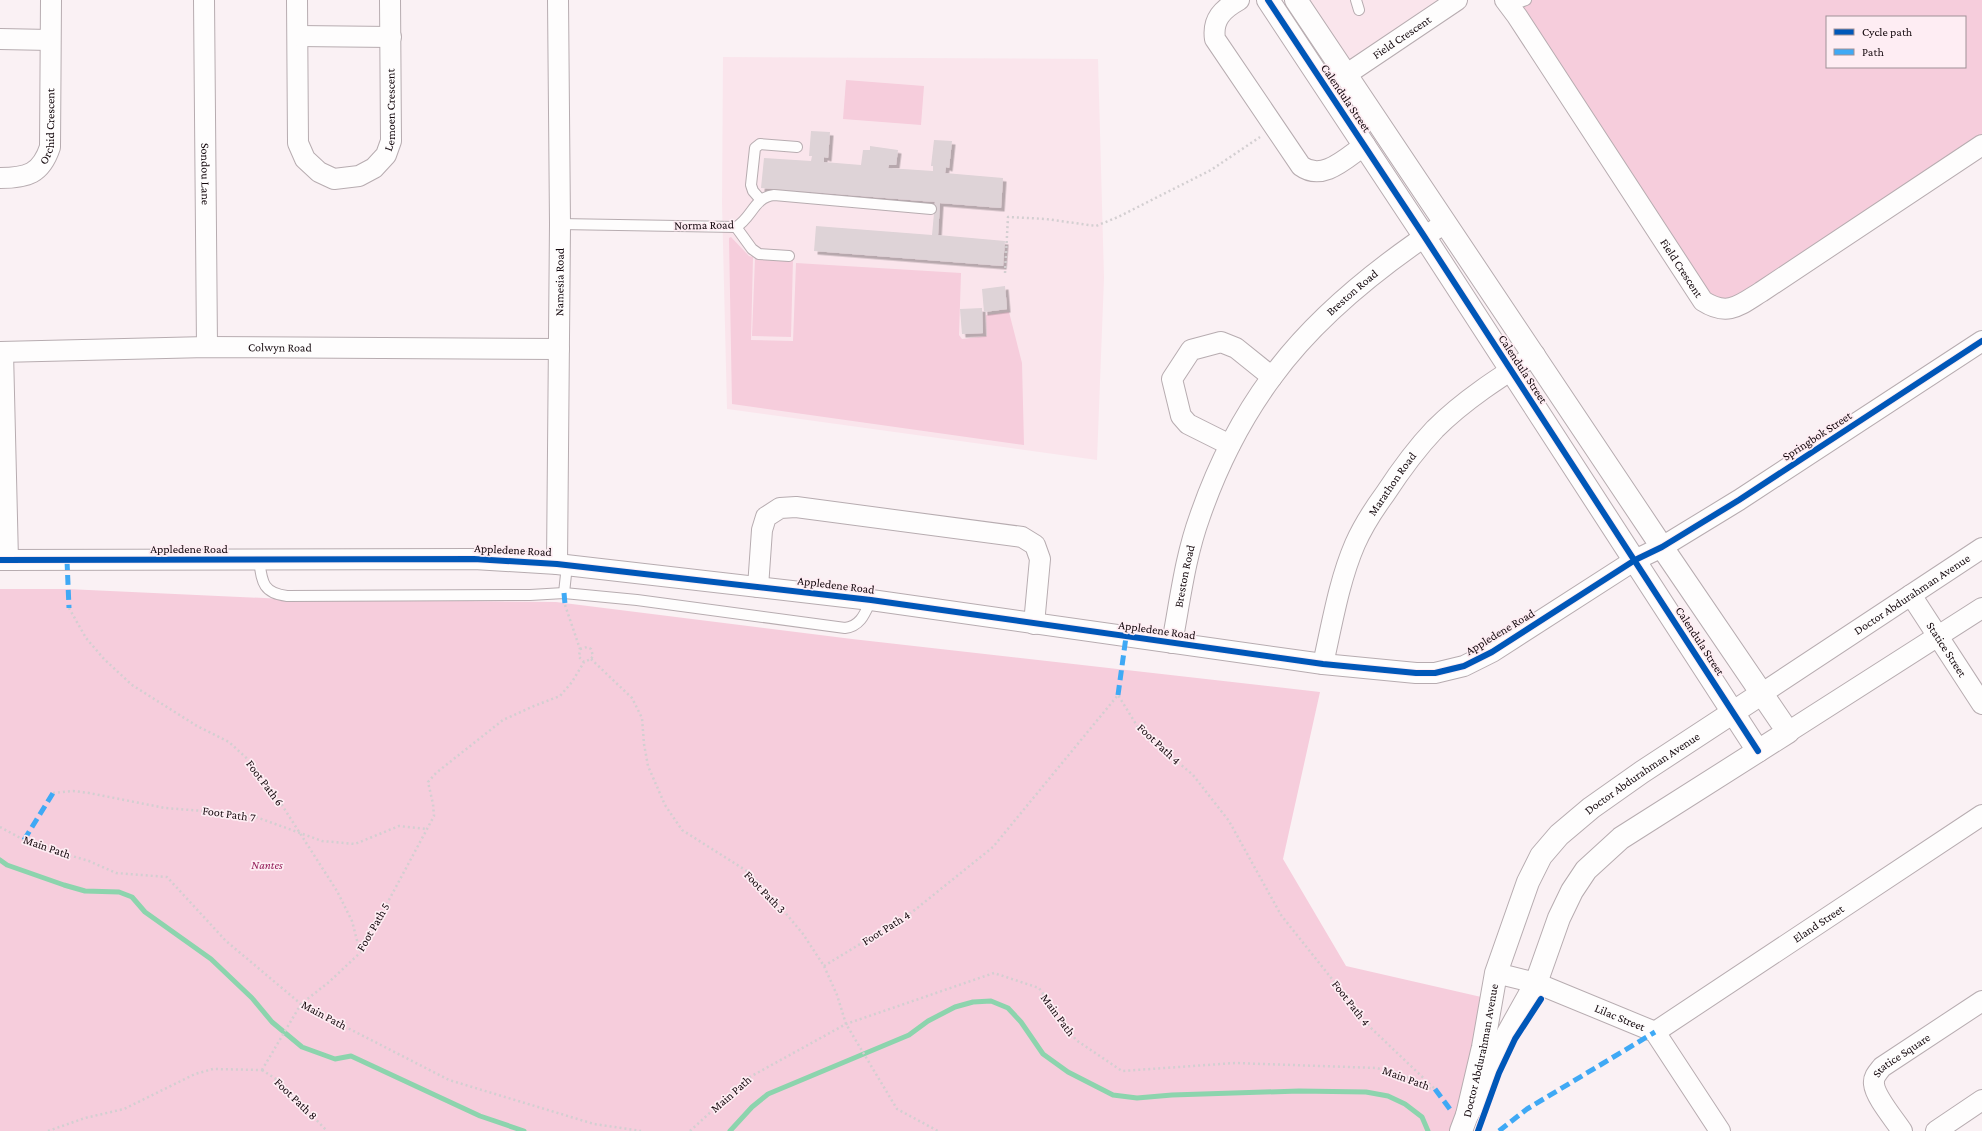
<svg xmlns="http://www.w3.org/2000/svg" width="1982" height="1131" font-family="'Crimson Pro',serif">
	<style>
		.built { fill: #fae5ec }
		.green { fill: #f6cddc; fill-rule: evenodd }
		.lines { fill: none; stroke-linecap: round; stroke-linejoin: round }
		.stream { stroke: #8cd4ad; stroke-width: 5 }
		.building { fill: #ded3d7; filter: url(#shadow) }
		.lane-casing { stroke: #b7acb0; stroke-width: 12 }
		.street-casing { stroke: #b7acb0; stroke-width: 22 }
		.secondary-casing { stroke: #b7acb0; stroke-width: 24 }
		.path { stroke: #d3cfd1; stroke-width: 2.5; stroke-dasharray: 2 3; stroke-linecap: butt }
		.lane { stroke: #fefdfd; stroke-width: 10 }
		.street { stroke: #fefdfd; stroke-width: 20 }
		.secondary { stroke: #fefdfd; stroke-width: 22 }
		.quiet { stroke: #3fa9f5; stroke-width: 5; stroke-dasharray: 10 5; stroke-linecap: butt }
		.cycleway-casing { stroke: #feedf3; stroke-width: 8 }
		.cycleway { stroke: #0057b8; stroke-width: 6 }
		.labels { text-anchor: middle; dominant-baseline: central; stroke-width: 3.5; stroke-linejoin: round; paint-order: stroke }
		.street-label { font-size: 12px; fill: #14080d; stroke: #feedf3 }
		.park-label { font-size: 12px; font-style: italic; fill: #941f5a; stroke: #feedf3 }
	</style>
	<defs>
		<filter id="shadow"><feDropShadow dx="3.5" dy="3.5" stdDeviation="0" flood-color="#0004"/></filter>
	</defs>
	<rect width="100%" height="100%" fill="#faf1f4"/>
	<!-- built -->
	<g class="built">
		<polygon points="1296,0 1457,0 1347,74"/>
		<polygon points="723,57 1098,59 1104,278 1097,460 727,409 722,203"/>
	</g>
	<!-- green -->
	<g class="green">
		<path d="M 1505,0 L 1982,0 L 1982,145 L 1720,310 ZM 1827,17 L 1965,17 L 1965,67 L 1827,67 Z"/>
		<polygon points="846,80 924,86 921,125 843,119"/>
		<polygon points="731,237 749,256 753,257 751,340 793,341 796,263 961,273 959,335 962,339 987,336 986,315 1009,312 1022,363 1024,445 732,404 729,238"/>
		<polygon points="755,258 793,259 791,337 752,336"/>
		<polygon points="0,589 67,589 285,599 556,602 852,639 1320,692 1283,859 1346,966 1490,999 1450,1131 0,1131"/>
	</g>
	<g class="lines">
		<!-- stream -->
		<g class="stream">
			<polyline points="0,860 7,865 64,885 85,891 119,892 132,897 145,912 211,959 252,998 272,1022 302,1047 335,1059 351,1056 480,1116 524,1131"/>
			<polyline points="730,1131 752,1107 768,1094 909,1035 928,1021 955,1007 973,1002 991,1001 1008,1008 1021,1022 1043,1054 1068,1072 1113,1095 1137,1098 1172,1095 1299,1091 1366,1092 1388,1096 1405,1104 1422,1117 1428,1131"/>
		</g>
	</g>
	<!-- building -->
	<g class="building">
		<polygon points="811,131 830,132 828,158 824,157 824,162 861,165 863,150 870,150 870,146 898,150 896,165 889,165 888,168 933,171 933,166 931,166 934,140 952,141 949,168 946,167 945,173 1003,178 1001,208 940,203 938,235 1005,241 1003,266 814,251 816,226 932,235 935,202 761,188 764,158 811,161 812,156 809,156"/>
		<polygon points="1005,286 1007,309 984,312 982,289"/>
		<polygon points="982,308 983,333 962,334 960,309"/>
	</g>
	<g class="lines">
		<!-- lane casing -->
		<g class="lane-casing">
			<g id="lane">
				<polyline points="1356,0 1359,10"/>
				<polyline points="1510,6 1526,0"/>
				<polyline points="760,199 753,191 751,185 755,148 760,144 797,147"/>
				<path d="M 560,224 L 736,227 C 752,218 754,197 774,195 L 931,209"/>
				<polyline points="736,227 752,249 759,254 789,256"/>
				<path d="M 259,560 C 262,581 262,593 287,596 L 530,595 L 564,593 L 637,600 L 845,628 C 861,626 865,613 871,600"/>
				<polyline points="564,593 567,565"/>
			</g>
		</g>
		<!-- street casing -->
		<g class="street-casing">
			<g id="street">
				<path id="s1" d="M 204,0 L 207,347"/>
				<path id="s2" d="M 297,0 L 298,143 L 305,159 L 319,172 L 334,179 L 359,176 L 374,168 L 386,155 L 391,141 L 390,0"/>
				<path d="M 1239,0 C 1223,9 1212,19 1215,39 L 1301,166 C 1323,182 1346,158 1365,145"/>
				<path id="s3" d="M 1505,0 L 1517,16 L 1703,301 C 1728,317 1740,305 1761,292 L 1982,145"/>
				<polyline points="298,36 391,37"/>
				<polyline points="0,39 50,40"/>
				<path id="s4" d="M 1347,74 L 1457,0"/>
				<path id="s5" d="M 0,178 C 27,178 41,174 50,147 L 51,0"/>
				<path id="s6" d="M 0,352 L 207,347 L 559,349"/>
				<polyline points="3,352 8,560"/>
				<polyline points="1230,445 1188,424 1181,416 1172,379 1191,350 1221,342 1236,348 1272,377"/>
				<polyline points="0,560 474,559 557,564 871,600 1323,664 1416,673 1435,673 1464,666 1492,652 1635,560 1662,547 1739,500 1982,341"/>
				<path id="s7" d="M 557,564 L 560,224 L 558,0"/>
				<polyline points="758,587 762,530 766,517 780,508 796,507 1022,537 1035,545 1040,559 1034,624"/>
				<path id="s8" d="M 1911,595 L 1982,704"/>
				<path id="s9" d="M 1172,643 C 1180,601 1185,557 1200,516 C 1217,467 1241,419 1272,377 C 1317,315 1381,265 1445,223"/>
				<path id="s10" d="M 1323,664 C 1332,624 1339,581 1355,544 C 1363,526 1374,509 1385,494 C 1400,471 1416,449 1435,429 C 1464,400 1500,377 1535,355"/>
				<path id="s11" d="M 1761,694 L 1982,548"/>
				<polyline points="1788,732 1982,608"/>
				<path id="s12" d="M 1496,973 L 1536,983 L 1655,1032 L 1720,1131"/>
				<path id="s13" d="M 1655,1032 L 1982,815"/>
				<path id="s14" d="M 1902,1131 C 1895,1120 1875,1097 1874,1084 C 1873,1077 1878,1072 1882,1067 L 1982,1001"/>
				<polyline points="1936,1131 1982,1100"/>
			</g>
		</g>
		<!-- secondary casing -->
		<g class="secondary-casing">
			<g id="secondary">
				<polyline points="1268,0 1424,236 1758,751"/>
				<polyline points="1296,0 1662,547 1788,732 1621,838 1586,870 1572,891 1559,918 1536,983 1508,1033 1477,1098 1467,1115"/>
				<path id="s15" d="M 1461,1131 L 1467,1115 L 1483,1047 L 1496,973 L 1528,882 L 1541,856 L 1559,835 L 1591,808 L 1642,772 L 1761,694"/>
			</g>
		</g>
		<!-- path -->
		<g class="path">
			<polyline points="1005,273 1008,217 1046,219 1096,226 1118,217 1211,170 1260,137"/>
			<polyline points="565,605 580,649 579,657 584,662 591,659"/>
			<polyline points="69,608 86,638 104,659 132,685 197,726 229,742 253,764 280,802 337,891 352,921 360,952"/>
			<polyline points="580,649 587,647 591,649 593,656 591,659"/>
			<polyline points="591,659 632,698 642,718 644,744 648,766 665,805 682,830 750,873 778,904 803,934 824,966 837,995 846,1024 897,1109 938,1131"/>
			<polyline points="53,793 73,791 89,793 165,808 230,813 256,817 322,841 355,844 399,826 427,829"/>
			<polyline points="0,827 24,840 48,849 89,861 116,873 167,877 226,941 301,1004 449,1080 594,1124 641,1131"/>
			<polyline points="824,966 911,913 993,847 1118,695 1139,729 1193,775 1229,821 1281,915 1371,1028 1435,1089"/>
			<polyline points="262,1070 301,1004 329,982 361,952 434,816 433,804 428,782 436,773 503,720 534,706 560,696 572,682 584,662"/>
			<polyline points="262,1070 279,1081 327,1131"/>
			<polyline points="48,1131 85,1118 124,1109 195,1074 213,1069 262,1070"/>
			<polyline points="690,1131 748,1078 846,1024 994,973 1039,988 1076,1040 1122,1071 1235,1063 1377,1068 1407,1077 1427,1088 1434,1089"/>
		</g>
		<!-- lane -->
		<use href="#lane" class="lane"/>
		<!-- street -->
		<use href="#street" class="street"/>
		<!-- secondary -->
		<use href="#secondary" class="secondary"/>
		<!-- quiet -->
		<g class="quiet">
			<polyline points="67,560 69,608"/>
			<polyline points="564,593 565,604"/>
			<polyline points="1118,695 1126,637"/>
			<polyline points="24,840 53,793"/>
			<polyline points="1435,1089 1452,1112"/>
			<polyline points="1499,1131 1527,1109 1655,1032"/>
		</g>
		<!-- cycleway casing -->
		<g class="cycleway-casing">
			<g id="cycleway">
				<polyline points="1268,0 1424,236 1758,751"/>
				<polyline points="0,560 474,559 557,564 871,600 1323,664 1416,673 1435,673 1464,666 1492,652 1635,560 1662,547 1739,500 1982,341"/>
				<polyline points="1478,1131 1499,1073 1515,1039 1541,999"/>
			</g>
		</g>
		<!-- cycleway -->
		<use href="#cycleway" class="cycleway"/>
	</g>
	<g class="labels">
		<!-- street labels -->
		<g class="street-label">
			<text stroke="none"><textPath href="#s4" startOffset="66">Field Crescent</textPath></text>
			<text transform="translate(1346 98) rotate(56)">Calendula Street</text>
			<text stroke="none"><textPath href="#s2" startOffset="302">Lemoen Crescent</textPath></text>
			<text stroke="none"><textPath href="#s5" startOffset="85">Orchid Crescent</textPath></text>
			<text stroke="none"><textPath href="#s1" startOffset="174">Sondou Lane</textPath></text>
			<text transform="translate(704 225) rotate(-1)">Norma Road</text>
			<text stroke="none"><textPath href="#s3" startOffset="321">Field Crescent</textPath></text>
			<text stroke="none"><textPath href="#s7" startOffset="282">Namesia Road</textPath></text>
			<text stroke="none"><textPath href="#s9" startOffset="404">Breston Road</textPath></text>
			<text stroke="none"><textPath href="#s6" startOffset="280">Colwyn Road</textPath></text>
			<text transform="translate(1523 369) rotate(57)">Calendula Street</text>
			<text transform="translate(1817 436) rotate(-33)">Springbok Street</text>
			<text stroke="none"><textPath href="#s10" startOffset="195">Marathon Road</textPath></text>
			<text x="189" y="549">Appledene Road</text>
			<text transform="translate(513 550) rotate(3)">Appledene Road</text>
			<text stroke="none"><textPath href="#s9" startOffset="68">Breston Road</textPath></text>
			<text transform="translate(836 585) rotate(7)">Appledene Road</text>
			<text stroke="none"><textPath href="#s11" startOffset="181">Doctor Abdurahman Avenue</textPath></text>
			<text transform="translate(1157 630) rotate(8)">Appledene Road</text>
			<text transform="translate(1500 632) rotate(-31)">Appledene Road</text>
			<text transform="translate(1700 641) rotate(57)">Calendula Street</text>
			<text stroke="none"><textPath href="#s8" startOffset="65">Statice Street</textPath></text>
			<text transform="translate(1159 744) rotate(43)">Foot Path 4</text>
			<text stroke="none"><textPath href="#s15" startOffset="419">Doctor Abdurahman Avenue</textPath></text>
			<text transform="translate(265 783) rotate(53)">Foot Path 6</text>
			<text transform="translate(229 814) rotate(8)">Foot Path 7</text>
			<text transform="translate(47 847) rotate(19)">Main Path</text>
			<text transform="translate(765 892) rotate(46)">Foot Path 3</text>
			<text stroke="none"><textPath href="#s13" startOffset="196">Eland Street</textPath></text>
			<text transform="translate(373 927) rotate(-60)">Foot Path 5</text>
			<text transform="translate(886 928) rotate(-32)">Foot Path 4</text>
			<text transform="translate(1351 1003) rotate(52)">Foot Path 4</text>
			<text transform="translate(324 1015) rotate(28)">Main Path</text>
			<text transform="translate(1058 1015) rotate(54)">Main Path</text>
			<text stroke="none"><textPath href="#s12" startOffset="132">Lilac Street</textPath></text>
			<text stroke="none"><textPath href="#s15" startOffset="83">Doctor Abdurahman Avenue</textPath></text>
			<text stroke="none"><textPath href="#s14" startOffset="97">Statice Square</textPath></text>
			<text transform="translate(1406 1078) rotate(20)">Main Path</text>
			<text transform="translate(731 1094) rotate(-41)">Main Path</text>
			<text transform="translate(296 1099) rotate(44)">Foot Path 8</text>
		</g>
		<!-- park labels -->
		<g class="park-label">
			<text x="267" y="865">Nantes</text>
		</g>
	</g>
	<!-- legend -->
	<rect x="1826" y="16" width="140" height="52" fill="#feedf3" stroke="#a09197"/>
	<rect x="1834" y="29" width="20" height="6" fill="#0057b8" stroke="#a09197"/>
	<text x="1862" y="36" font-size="12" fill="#14080d">Cycle path</text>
	<rect x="1834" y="49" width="20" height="6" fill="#3fa9f5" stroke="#a09197"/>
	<text x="1862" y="56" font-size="12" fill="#14080d">Path</text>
</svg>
